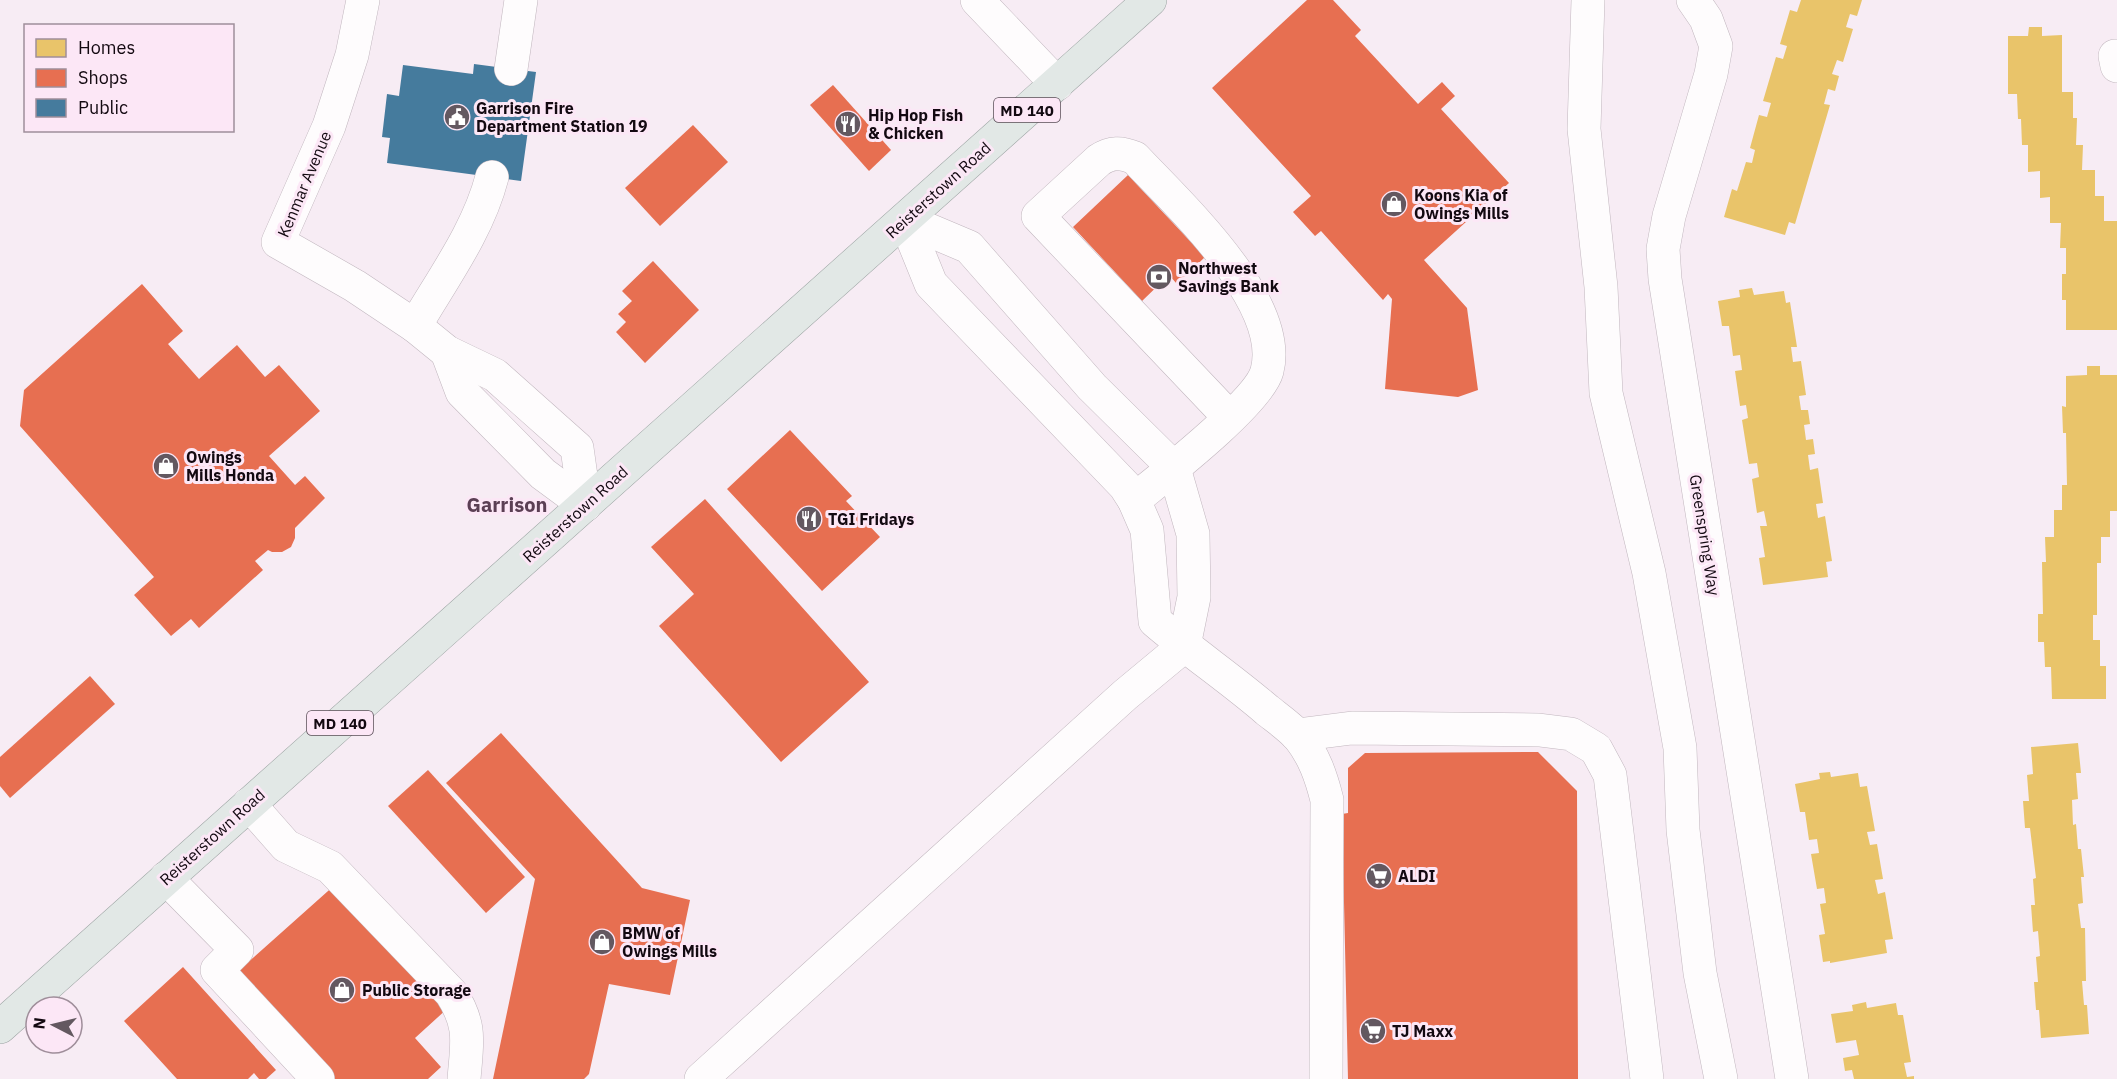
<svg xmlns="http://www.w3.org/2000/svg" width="2117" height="1079" font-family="'IBM Plex Sans',sans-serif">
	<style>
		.homes { fill: #e9c46a }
		.shops { fill: #e76f51 }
		.public { fill: #457b9d }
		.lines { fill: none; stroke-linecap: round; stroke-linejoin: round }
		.minor-casing { stroke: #c1b6be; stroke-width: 34 }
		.major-casing { stroke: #9ca4a3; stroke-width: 34 }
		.minor { stroke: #fefcfd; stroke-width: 33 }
		.major { stroke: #e2e8e6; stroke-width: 33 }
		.labels { text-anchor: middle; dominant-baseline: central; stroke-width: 6; stroke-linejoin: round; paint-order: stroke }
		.shield { fill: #fce7f6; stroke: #594c56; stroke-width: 1.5 }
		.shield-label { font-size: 15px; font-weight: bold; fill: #130911 }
		.poi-label { font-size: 16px; font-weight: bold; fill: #130911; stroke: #fce7f6; text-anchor: start }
		.street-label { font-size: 16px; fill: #130911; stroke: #fce7f6 }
		.quarter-label { font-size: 20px; font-weight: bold; fill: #5b3f54; stroke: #fce7f6 }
	</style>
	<rect width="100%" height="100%" fill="#f7ecf4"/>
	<!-- homes -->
	<g class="homes">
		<polygon points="1801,0 1862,0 1857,16 1850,14 1846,27 1853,29 1843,62 1837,60 1832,74 1839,76 1835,91 1828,89 1824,104 1830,105 1795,224 1789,222 1785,235 1724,217 1732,189 1737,191 1746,162 1752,163 1755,150 1750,148 1759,115 1767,117 1771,103 1763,101 1776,57 1783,59 1787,46 1780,44 1790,10 1797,12"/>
		<polygon points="2029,27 2042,27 2042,36 2062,35 2062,92 2073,92 2073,118 2077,118 2076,145 2083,145 2082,170 2095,170 2095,196 2104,196 2104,221 2117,221 2117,330 2066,330 2066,300 2062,300 2062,274 2066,274 2066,248 2060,248 2061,223 2050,223 2050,197 2040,198 2040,171 2028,172 2028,145 2022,145 2021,119 2018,119 2017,94 2008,94 2008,36 2028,36"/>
		<polygon points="1752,288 1754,295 1784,291 1786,303 1790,302 1797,347 1791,347 1793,362 1801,361 1806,395 1799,396 1801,410 1808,410 1810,424 1804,425 1806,440 1813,439 1815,454 1808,455 1810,470 1818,468 1823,503 1816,504 1818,518 1825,516 1832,561 1826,562 1828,577 1763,585 1759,558 1765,557 1760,526 1767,526 1764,511 1757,513 1752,479 1759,477 1757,463 1749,464 1742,420 1748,418 1746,405 1740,406 1735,371 1742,370 1740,355 1733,356 1729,326 1722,326 1718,301 1740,297 1739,290"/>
		<polygon points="2087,366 2100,366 2100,375 2117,375 2117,511 2110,511 2110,537 2101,537 2101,563 2097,563 2097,615 2093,615 2093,640 2100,640 2100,666 2106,666 2106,699 2052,699 2051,667 2045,667 2044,642 2038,642 2038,614 2043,614 2042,562 2046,562 2045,537 2054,537 2054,510 2062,510 2062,485 2067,485 2066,433 2063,433 2062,406 2066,407 2066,376 2087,375"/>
		<polygon points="2078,743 2081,773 2076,773 2078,799 2072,800 2073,825 2076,824 2078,849 2081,849 2084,877 2081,877 2083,903 2078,904 2081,928 2085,928 2086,981 2082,981 2084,1005 2087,1005 2089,1034 2041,1038 2039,1010 2036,1010 2034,982 2038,982 2036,957 2040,956 2038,931 2033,932 2031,905 2035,905 2033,879 2036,878 2030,828 2025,828 2023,801 2029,801 2027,775 2033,774 2031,747"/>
		<polygon points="1830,772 1831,777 1858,773 1860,787 1867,786 1875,831 1867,832 1870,845 1877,844 1883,879 1875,880 1878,894 1885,892 1893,939 1885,940 1887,953 1830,963 1830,961 1823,962 1819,935 1825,934 1820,904 1826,903 1824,888 1817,889 1811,854 1819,853 1817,839 1809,840 1805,812 1800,812 1795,784 1820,779 1819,773"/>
		<polygon points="1866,1002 1867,1008 1896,1003 1898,1015 1903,1015 1911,1062 1904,1063 1907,1077 1914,1076 1914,1079 1854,1079 1852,1070 1845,1071 1843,1058 1859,1055 1856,1040 1836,1043 1831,1014 1853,1011 1852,1005"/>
	</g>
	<!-- shops -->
	<g class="shops">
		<polygon points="1307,0 1333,0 1361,30 1355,36 1418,104 1442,82 1455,96 1441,109 1509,183 1424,260 1467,308 1478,390 1458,397 1385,389 1392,299 1388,294 1383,300 1321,231 1315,236 1293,212 1311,196 1212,88"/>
		<polygon points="833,85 891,150 869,171 810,105"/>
		<polygon points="693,125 728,162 660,226 625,188"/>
		<polygon points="1128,175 1205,257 1177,284 1169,275 1142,301 1073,227"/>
		<polygon points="653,261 699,310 645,363 616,332 626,322 618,314 632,301 622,291"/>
		<polygon points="142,284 183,331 168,344 199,379 237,345 265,377 279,365 320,411 269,456 295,485 305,476 325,498 295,528 295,538 291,547 282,552 272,552 268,550 255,561 263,570 199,628 191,619 171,636 134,595 154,577 20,426 24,390"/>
		<polygon points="790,430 852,496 846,501 880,537 822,591 727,489"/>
		<polygon points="705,499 869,682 781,762 659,626 694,594 651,547"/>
		<polygon points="90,676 115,704 10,798 0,786 0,757"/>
		<polygon points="501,733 642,888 690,900 670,995 609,984 589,1074 584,1079 493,1079 535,879 446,783"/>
		<polygon points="1538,752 1577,791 1578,1079 1348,1079 1342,814 1348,813 1348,768 1365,753"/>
		<polygon points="428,770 525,877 486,913 388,806"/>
		<polygon points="337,883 448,1008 415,1038 441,1067 428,1079 332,1079 236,973"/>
		<polygon points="183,967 276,1070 266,1079 259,1079 254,1073 248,1079 177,1079 124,1021"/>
	</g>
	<!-- public -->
	<polygon class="public" points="474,64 536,72 521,181 387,163 390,138 382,137 387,94 399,96 403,65 473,74"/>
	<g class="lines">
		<!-- minor casing -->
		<g class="minor-casing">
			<g id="minor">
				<polyline points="363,0 352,55 329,126 278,242 355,286 415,326 447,352 495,375 577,448 585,505"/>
				<polyline points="977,0 1057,84"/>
				<polyline points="1588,0 1584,129 1601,287 1606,393 1649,573 1680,748 1683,830 1700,973 1721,1079"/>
				<polyline points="1693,0 1706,19 1716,46 1711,74 1669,216 1663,249 1665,279 1792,1079"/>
				<polyline points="2115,56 2117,66"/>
				<polyline points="511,69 521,0"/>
				<path d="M 905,220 L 931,284 L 1125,486 L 1134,500 L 1147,530 L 1155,621 C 1191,652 1231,679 1267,710 C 1277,718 1290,727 1299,737 C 1314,756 1321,776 1327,800 L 1326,1079"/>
				<path d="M 415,326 C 443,278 478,231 492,177"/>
				<polyline points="447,352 462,392 543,474 585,505"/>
				<path d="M 1134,500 C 1162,477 1259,402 1267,371 C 1285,302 1179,205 1135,158 C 1121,152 1111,152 1099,160 L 1038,216 L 1230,418"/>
				<polyline points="1297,735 1352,728 1539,730 1571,734 1596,749 1610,775 1647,1079"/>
				<path d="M 249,804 L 286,846 L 330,867 L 451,993 C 472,1026 467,1042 464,1079"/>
				<polyline points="166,878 237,950 217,970 318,1079"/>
				<polyline points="701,1079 1125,695 1184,646 1194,597 1193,534 1174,468 1092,387 969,247 905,220"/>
			</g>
		</g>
		<!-- major casing -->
		<g class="major-casing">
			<polyline id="major" points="0,1027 1150,0"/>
		</g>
		<!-- minor -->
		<use href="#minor" class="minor"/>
		<!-- major -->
		<use href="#major" class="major"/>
	</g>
	<!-- icons -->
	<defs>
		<g id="civic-disc" transform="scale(1.35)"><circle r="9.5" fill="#635860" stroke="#fce7f6"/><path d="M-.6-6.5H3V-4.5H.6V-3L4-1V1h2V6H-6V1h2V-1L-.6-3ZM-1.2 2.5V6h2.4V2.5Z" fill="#fff"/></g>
		<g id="restaurant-disc" transform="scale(1.35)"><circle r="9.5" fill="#635860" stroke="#fce7f6"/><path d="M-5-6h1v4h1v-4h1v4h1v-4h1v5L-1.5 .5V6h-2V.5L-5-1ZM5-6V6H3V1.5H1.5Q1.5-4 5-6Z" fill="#fff"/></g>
		<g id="shop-disc" transform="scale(1.35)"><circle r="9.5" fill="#635860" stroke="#fce7f6"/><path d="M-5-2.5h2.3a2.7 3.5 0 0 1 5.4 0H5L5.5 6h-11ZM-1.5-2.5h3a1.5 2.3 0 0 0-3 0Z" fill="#fff"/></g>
		<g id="bank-disc" transform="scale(1.35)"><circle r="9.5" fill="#635860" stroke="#fce7f6"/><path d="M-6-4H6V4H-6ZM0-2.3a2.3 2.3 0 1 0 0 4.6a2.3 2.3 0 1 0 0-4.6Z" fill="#fff"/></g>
		<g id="supermarket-disc" transform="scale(1.35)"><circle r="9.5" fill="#635860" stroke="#fce7f6"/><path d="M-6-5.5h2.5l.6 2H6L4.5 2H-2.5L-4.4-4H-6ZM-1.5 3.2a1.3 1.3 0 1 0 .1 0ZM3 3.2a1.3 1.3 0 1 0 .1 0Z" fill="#fff"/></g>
	</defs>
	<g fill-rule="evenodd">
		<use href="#civic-disc" x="457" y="117"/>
		<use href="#restaurant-disc" x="848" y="124"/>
		<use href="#shop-disc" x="1394" y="204"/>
		<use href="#bank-disc" x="1159" y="277"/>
		<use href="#shop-disc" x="166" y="466"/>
		<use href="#restaurant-disc" x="809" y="519"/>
		<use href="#supermarket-disc" x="1379" y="876"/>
		<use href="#shop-disc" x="602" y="942"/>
		<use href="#shop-disc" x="342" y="990"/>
		<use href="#supermarket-disc" x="1373" y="1031"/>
	</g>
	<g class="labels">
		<!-- shield labels -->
		<g class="shield">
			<rect x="994" y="98" width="66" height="24" rx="4.5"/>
			<rect x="307" y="711" width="66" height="24" rx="4.5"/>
		</g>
		<g class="shield-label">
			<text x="1027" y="110">MD 140</text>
			<text x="340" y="723">MD 140</text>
		</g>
		<!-- poi labels -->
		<g class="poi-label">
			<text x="476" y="108">Garrison Fire<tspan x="476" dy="18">Department Station 19</tspan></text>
			<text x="868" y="115">Hip Hop Fish<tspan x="868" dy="18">&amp; Chicken</tspan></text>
			<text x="1414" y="195">Koons Kia of<tspan x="1414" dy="18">Owings Mills</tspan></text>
			<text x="1178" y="268">Northwest<tspan x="1178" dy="18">Savings Bank</tspan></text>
			<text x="186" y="457">Owings<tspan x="186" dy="18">Mills Honda</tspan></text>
			<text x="828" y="519">TGI Fridays</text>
			<text x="1398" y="876">ALDI</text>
			<text x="622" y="933">BMW of<tspan x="622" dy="18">Owings Mills</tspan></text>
			<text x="362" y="990">Public Storage</text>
			<text x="1392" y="1031">TJ Maxx</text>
		</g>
		<!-- street labels -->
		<g class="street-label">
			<text transform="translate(304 184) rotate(-67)">Kenmar Avenue</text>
			<text transform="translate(938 190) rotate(-42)">Reisterstown Road</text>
			<text transform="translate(575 514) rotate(-42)">Reisterstown Road</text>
			<text transform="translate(1705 535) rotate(81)">Greenspring Way</text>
			<text transform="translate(212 837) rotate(-42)">Reisterstown Road</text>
		</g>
		<!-- quarter labels -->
		<g class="quarter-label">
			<text x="507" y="504">Garrison</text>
		</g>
	</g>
	<!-- legend -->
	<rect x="24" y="24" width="210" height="108" fill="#fce7f6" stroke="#9f8e9a" stroke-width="1.5"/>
	<rect x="36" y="39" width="30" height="18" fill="#e9c46a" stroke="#9f8e9a" stroke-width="1.5"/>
	<text x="78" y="54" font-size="18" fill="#130911">Homes</text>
	<rect x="36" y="69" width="30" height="18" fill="#e76f51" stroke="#9f8e9a" stroke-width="1.5"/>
	<text x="78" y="84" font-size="18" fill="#130911">Shops</text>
	<rect x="36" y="99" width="30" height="18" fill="#457b9d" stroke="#9f8e9a" stroke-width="1.5"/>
	<text x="78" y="114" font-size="18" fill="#130911">Public</text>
	<!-- north arrow -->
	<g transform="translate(54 1025) rotate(277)"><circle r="28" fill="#fce7f6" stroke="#9f8e9a" stroke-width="1.5"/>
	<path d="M0-4.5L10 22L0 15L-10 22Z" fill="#635860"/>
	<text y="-9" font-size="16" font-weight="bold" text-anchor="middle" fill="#130911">N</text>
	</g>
</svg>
